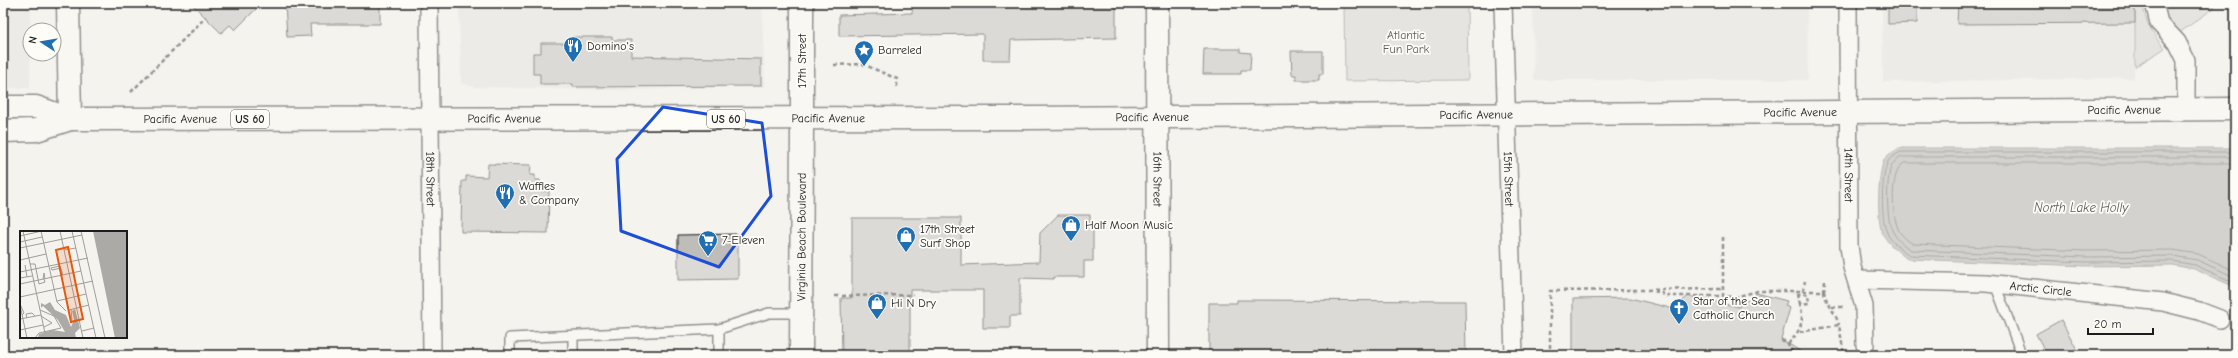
<svg xmlns="http://www.w3.org/2000/svg" width="2238" height="358" font-family="'Comic Neue',sans-serif">
	<style>
		.built { fill: #e4e3de }
		.green { fill: #d4d3cf; stroke: #787876 }
		.water { fill: #abaaa6; stroke: #72716f }
		.lines { fill: none; stroke-linecap: round; stroke-linejoin: round }
		.shore { stroke: #555553; stroke-width: 1 }
		.building { fill: #bebdba; stroke: #1c1c1c }
		.lane-casing { stroke: #1c1c1c; stroke-width: 12 }
		.street-casing { stroke: #1c1c1c; stroke-width: 20 }
		.secondary-casing { stroke: #1c1c1c; stroke-width: 25 }
		.primary-casing { stroke: #1c1c1c; stroke-width: 25 }
		.highway-casing { stroke: #1c1c1c; stroke-width: 25 }
		.path { stroke: #1c1c1c; stroke-width: 2.5; stroke-dasharray: 4 3; stroke-linecap: butt }
		.lane { stroke: #fdfcf7; stroke-width: 9 }
		.street { stroke: #fdfcf7; stroke-width: 17 }
		.secondary { stroke: #fdfcf7; stroke-width: 22 }
		.primary { stroke: #fdfcf7; stroke-width: 22 }
		.highway { stroke: #fdfcf7; stroke-width: 22 }
		.marked { fill: none; stroke: #1d4ed8; stroke-width: 3; stroke-linejoin: round }
		.labels { text-anchor: middle; dominant-baseline: central; stroke-width: 3.5; stroke-linejoin: round; paint-order: stroke }
		.shield { fill: #fdfcf7; stroke: #605f5e; stroke-width: 1 }
		.shield-label { font-size: 11px; font-weight: bold; fill: #1c1c1c }
		.park-label { font-size: 12px; fill: #5c5c5b; stroke: #fdfcf7 }
		.poi-label { font-size: 12px; fill: #1c1c1c; stroke: #fdfcf7; text-anchor: start }
		.street-label { font-size: 12px; fill: #1c1c1c; stroke: #fdfcf7 }
		.water-label { font-size: 13px; font-style: italic; fill: #5c5c5a; stroke: #fdfcf7 }
		.inset-road { fill: none; stroke: #9e9d9a; stroke-width: 1 }
		.view { fill: #e8590c; fill-opacity: 0.15; stroke: #e8590c; stroke-width: 2 }
		.inset-edge { fill: none; stroke: #1c1c1c; stroke-width: 2 }
	</style>
	<rect width="100%" height="100%" fill="#f4f3ee"/>
	<filter id="ink" filterUnits="userSpaceOnUse"><feTurbulence type="fractalNoise" baseFrequency=".025" numOctaves="2"/><feDisplacementMap in="SourceGraphic" scale="8" xChannelSelector="R" yChannelSelector="G"/><feConvolveMatrix kernelMatrix="1 2 1 2 8 2 1 2 1" color-interpolation-filters="sRGB"/></filter>
	<g filter="url(#ink)">
		<!-- built -->
		<g class="built">
			<polygon points="3,3 31,3 30,88 3,88"/>
			<polygon points="459,3 762,3 765,87 613,90 475,87 461,83"/>
			<polygon points="1533,3 1807,3 1808,80 1534,80"/>
			<polygon points="1882,3 2135,3 2134,78 1883,82"/>
		</g>
		<!-- green -->
		<g class="green">
			<polygon points="1344,3 1467,3 1468,80 1345,81"/>
			<path d="M 2135,3 L 2142,3 C 2147,24 2150,33 2165,48 L 2135,67 Z"/>
			<polygon points="2163,3 2214,3 2214,8 2179,33 2170,25"/>
		</g>
		<!-- water -->
		<path class="water" d="M 1899,148 L 2235,148 L 2235,287 L 2194,269 L 2172,265 L 2086,266 L 1907,259 C 1898,251 1887,244 1882,232 C 1877,220 1877,168 1886,157 C 1889,154 1895,151 1899,148 Z"/>
		<g class="lines">
			<!-- shore -->
			<g class="shore">
				<path d="M 2235,152 L 1900,152 C 1896,155 1890,157 1888,162 C 1881,175 1881,216 1886,230 C 1889,241 1901,249 1909,255 L 2085,262 L 2172,261 L 2195,265 L 2235,283"/>
				<path d="M 2235,157 L 1902,157 C 1898,159 1894,161 1892,165 C 1886,176 1886,218 1892,230 C 1896,239 1903,245 1911,250 L 2086,257 L 2173,256 L 2197,260 L 2235,277"/>
				<path d="M 2235,163 L 1904,163 C 1890,171 1892,211 1897,226 C 1899,234 1907,240 1913,244 L 2086,251 L 2173,250 L 2198,254 L 2235,271"/>
			</g>
		</g>
		<!-- building -->
		<g class="building">
			<polygon points="191,3 262,3 235,30 230,25 221,33"/>
			<polygon points="285,3 380,3 380,24 310,24 311,36 287,37"/>
			<polygon points="913,3 1116,3 1116,38 1011,40 1010,60 983,60 983,34 839,36 839,15 912,13"/>
			<polygon points="1888,3 1917,3 1917,23 1888,24"/>
			<polygon points="1958,3 2135,3 2135,23 1957,24"/>
			<polygon points="573,37 612,37 612,40 631,40 631,56 761,59 761,86 573,87 573,84 540,84 540,74 533,74 533,53 541,53 541,43 573,43"/>
			<polygon points="1204,49 1240,49 1240,52 1251,53 1250,70 1241,70 1241,74 1203,74"/>
			<polygon points="1291,51 1323,51 1323,74 1319,74 1319,80 1296,80 1296,75 1292,75"/>
			<polygon points="488,164 531,165 530,175 535,175 535,180 540,180 540,191 549,191 548,233 461,232 462,181 466,181 466,176 487,177"/>
			<polygon points="1058,215 1090,215 1090,224 1093,223 1093,261 1084,261 1084,277 1054,277 1054,279 1020,278 1020,316 1010,316 1010,328 983,328 983,290 910,290 910,355 842,355 841,298 852,298 852,218 961,218 961,265 1039,262 1040,233"/>
			<polygon points="738,234 738,279 678,280 678,235"/>
			<polygon points="1756,293 1787,301 1785,306 1790,308 1781,339 1806,355 1573,355 1573,299 1630,298 1674,309 1688,296 1739,307 1741,299 1753,302"/>
			<polygon points="1237,300 1465,301 1466,355 1209,355 1209,303 1237,303"/>
			<polygon points="2061,320 2080,355 2047,355 2036,334"/>
		</g>
		<g class="lines">
			<!-- lane casing -->
			<g class="lane-casing">
				<g id="lane">
					<polyline points="1995,284 2019,348"/>
					<polyline points="719,329 719,355"/>
					<polyline points="573,336 573,355"/>
					<polyline points="510,355 510,338 719,329 769,313 802,313"/>
				</g>
			</g>
			<!-- street casing -->
			<g class="street-casing">
				<g id="street">
					<path id="s1" d="M 429,3 L 432,355"/>
					<path id="s2" d="M 1503,3 L 1514,355"/>
					<path id="s3" d="M 1848,3 L 1849,246 L 1852,267 L 1864,306 L 1865,345"/>
					<polyline points="2154,3 2159,23 2177,42 2186,60 2186,109"/>
					<path id="s4" d="M 1857,280 L 1986,283 L 2163,302 L 2199,311 L 2220,319"/>
				</g>
			</g>
			<!-- secondary casing -->
			<g class="secondary-casing">
				<g id="secondary">
					<polyline points="68,3 70,119"/>
					<polyline points="802,3 802,119"/>
					<path id="s5" d="M 1157,3 L 1158,355"/>
				</g>
			</g>
			<!-- primary casing -->
			<g class="primary-casing">
				<g id="primary">
					<path id="s6" d="M 801,355 L 802,119"/>
				</g>
			</g>
			<!-- highway casing -->
			<g class="highway-casing">
				<g id="highway">
					<polyline points="3,107 36,107 70,119"/>
					<path id="s7" d="M 3,131 L 36,130 L 70,119 L 1028,118 L 2235,109"/>
				</g>
			</g>
			<!-- path -->
			<g class="path">
				<polyline points="834,65 863,64 897,79 897,89"/>
				<polyline points="131,92 206,17"/>
				<polyline points="1723,237 1723,296 1735,297 1758,291 1803,291 1805,281"/>
				<polyline points="1654,291 1662,293 1664,296 1723,296"/>
				<polyline points="1803,291 1824,291 1825,281"/>
				<path d="M 1824,291 C 1825,302 1836,313 1839,325"/>
				<polyline points="1798,293 1800,304"/>
				<polyline points="835,296 913,295"/>
				<polyline points="1832,307 1844,307"/>
				<polyline points="1800,332 1839,325 1844,355"/>
				<polyline points="1781,340 1787,342 1794,355"/>
				<path d="M 1788,344 C 1800,332 1805,321 1800,304 L 1809,303 L 1808,294 L 1798,294"/>
				<polyline points="1550,355 1550,291 1723,289"/>
			</g>
			<!-- lane -->
			<use href="#lane" class="lane"/>
			<!-- street -->
			<use href="#street" class="street"/>
			<!-- secondary -->
			<use href="#secondary" class="secondary"/>
			<!-- primary -->
			<use href="#primary" class="primary"/>
			<!-- highway -->
			<use href="#highway" class="highway"/>
		</g>
	</g>
	<!-- marked area -->
	<path d="M0 0H2238V358H0ZM 663,107 L 762,123 L 771,196 L 719,267 L 621,231 L 617,159 Z" fill="#f4f3ee" fill-opacity=".55" fill-rule="evenodd"/>
	<path class="marked" d="M 663,107 L 762,123 L 771,196 L 719,267 L 621,231 L 617,159 Z"/>
	<!-- icons -->
	<defs>
		<g id="restaurant-pin" transform="scale(1)"><path d="M0 17L-7.5 6A9.5 9.5 0 1 1 7.5 6Z" fill="#1f6fb2" stroke="#fdfcf7"/><path d="M-5-6h1v4h1v-4h1v4h1v-4h1v5L-1.5 .5V6h-2V.5L-5-1ZM5-6V6H3V1.5H1.5Q1.5-4 5-6Z" fill="#fff"/></g>
		<g id="sight-pin" transform="scale(1)"><path d="M0 17L-7.5 6A9.5 9.5 0 1 1 7.5 6Z" fill="#1f6fb2" stroke="#fdfcf7"/><path d="M0-6L1.8-2.2L6-1.7L2.9 1.2L3.7 5.4L0 3.3L-3.7 5.4L-2.9 1.2L-6-1.7L-1.8-2.2Z" fill="#fff"/></g>
		<g id="shop-pin" transform="scale(1)"><path d="M0 17L-7.5 6A9.5 9.5 0 1 1 7.5 6Z" fill="#1f6fb2" stroke="#fdfcf7"/><path d="M-5-2.5h2.3a2.7 3.5 0 0 1 5.4 0H5L5.5 6h-11ZM-1.5-2.5h3a1.5 2.3 0 0 0-3 0Z" fill="#fff"/></g>
		<g id="supermarket-pin" transform="scale(1)"><path d="M0 17L-7.5 6A9.5 9.5 0 1 1 7.5 6Z" fill="#1f6fb2" stroke="#fdfcf7"/><path d="M-6-5.5h2.5l.6 2H6L4.5 2H-2.5L-4.4-4H-6ZM-1.5 3.2a1.3 1.3 0 1 0 .1 0ZM3 3.2a1.3 1.3 0 1 0 .1 0Z" fill="#fff"/></g>
		<g id="church-pin" transform="scale(1)"><path d="M0 17L-7.5 6A9.5 9.5 0 1 1 7.5 6Z" fill="#1f6fb2" stroke="#fdfcf7"/><path d="M-1.2-6h2.4v3.5h3.3v2.4h-3.3V6h-2.4V-.1h-3.3v-2.4h3.3Z" fill="#fff"/></g>
	</defs>
	<g fill-rule="evenodd">
		<use href="#restaurant-pin" x="573" y="46"/>
		<use href="#sight-pin" x="864" y="50"/>
		<use href="#restaurant-pin" x="505" y="193"/>
		<use href="#shop-pin" x="1071" y="225"/>
		<use href="#shop-pin" x="906" y="236"/>
		<use href="#supermarket-pin" x="708" y="240"/>
		<use href="#shop-pin" x="877" y="303"/>
		<use href="#church-pin" x="1679" y="308"/>
	</g>
	<g class="labels">
		<!-- shield labels -->
		<g class="shield">
			<rect x="231" y="110" width="38" height="18" rx="3"/>
			<rect x="707" y="110" width="38" height="18" rx="3"/>
		</g>
		<g class="shield-label">
			<text x="250" y="119">US 60</text>
			<text x="726" y="119">US 60</text>
		</g>
		<!-- park labels -->
		<g class="park-label">
			<text x="1406" y="35">Atlantic<tspan x="1406" dy="14">Fun Park</tspan></text>
		</g>
		<!-- poi labels -->
		<g class="poi-label">
			<text x="587" y="46">Domino's</text>
			<text x="878" y="50">Barreled</text>
			<text x="519" y="186">Waffles<tspan x="519" dy="14">&amp; Company</tspan></text>
			<text x="1085" y="225">Half Moon Music</text>
			<text x="920" y="229">17th Street<tspan x="920" dy="14">Surf Shop</tspan></text>
			<text x="722" y="240">7-Eleven</text>
			<text x="1693" y="301">Star of the Sea<tspan x="1693" dy="14">Catholic Church</tspan></text>
			<text x="891" y="303">Hi N Dry</text>
		</g>
		<!-- street labels -->
		<g class="street-label">
			<text transform="translate(802 61) rotate(-90)">17th Street</text>
			<text stroke="none"><textPath href="#s7" startOffset="2123">Pacific Avenue</textPath></text>
			<text stroke="none"><textPath href="#s7" startOffset="1799">Pacific Avenue</textPath></text>
			<text stroke="none"><textPath href="#s7" startOffset="1475">Pacific Avenue</textPath></text>
			<text stroke="none"><textPath href="#s7" startOffset="1151">Pacific Avenue</textPath></text>
			<text stroke="none"><textPath href="#s7" startOffset="179">Pacific Avenue</textPath></text>
			<text stroke="none"><textPath href="#s7" startOffset="503">Pacific Avenue</textPath></text>
			<text stroke="none"><textPath href="#s7" startOffset="827">Pacific Avenue</textPath></text>
			<text stroke="none"><textPath href="#s3" startOffset="172">14th Street</textPath></text>
			<text stroke="none"><textPath href="#s1" startOffset="176">18th Street</textPath></text>
			<text stroke="none"><textPath href="#s5" startOffset="176">16th Street</textPath></text>
			<text stroke="none"><textPath href="#s2" startOffset="176">15th Street</textPath></text>
			<text stroke="none"><textPath href="#s6" startOffset="118">Virginia Beach Boulevard</textPath></text>
			<text stroke="none"><textPath href="#s4" startOffset="184">Arctic Circle</textPath></text>
		</g>
		<!-- water labels -->
		<g class="water-label">
			<text x="2081" y="207">North Lake Holly</text>
		</g>
	</g>
	<!-- overview -->
	<g transform="translate(20 231)">
		<rect width="107" height="107" fill="#f4f3ee"/>
		<path d="M 73,0 L 107,0 L 107,107 L 95,107 ZM 30,71 L 35,79 L 46,84 L 51,96 L 54,89 L 52,80 L 55,78 L 60,97 L 55,102 L 56,107 L 18,107 L 19,103 L 33,99 L 45,101 L 38,89 L 23,75 L 21,77 L 21,72 L 25,74 Z" fill="#abaaa6"/>
		<path class="inset-road" d="M 3,0 L 25,102M 21,0 L 37,71 L 46,80M 40,0 L 63,107M 52,0 L 76,107M 61,0 L 85,107M 0,5 L 22,0M 0,11 L 22,6M 0,17 L 62,4M 44,19 L 56,17M 0,29 L 26,23M 10,33 L 15,33 L 19,53 L 25,51 L 24,48M 5,34 L 7,46M 41,37 L 32,39 L 31,37 L 40,35 L 43,44M 0,41 L 68,27M 0,47 L 12,45M 23,48 L 24,42 L 25,48M 0,53 L 61,40M 0,66 L 73,50M 37,70 L 66,63M 0,73 L 4,82 L 2,84M 0,74 L 7,107M 51,78 L 52,90M 49,79 L 69,74M 21,85 L 32,92 L 24,96M 7,87 L 6,83 L 12,82 L 15,85M 0,88 L 21,84M 0,99 L 23,94M 62,100 L 74,97M 15,107 L 19,102 L 41,97 L 34,85 L 20,79"/>
		<path class="view" d="M 48,16 L 63,88 L 51,91 L 36,19 Z"/>
		<rect width="107" height="107" class="inset-edge"/>
	</g>
	<!-- margin -->
	<rect width="2238" height="358" fill="none" stroke="#fdfcf7" stroke-width="16"/>
	<rect x="8" y="8" width="2222" height="342" fill="none" stroke="#1c1c1c" stroke-width="1.5" filter="url(#ink)"/>
	<!-- north arrow -->
	<g transform="translate(42 42) rotate(282)"><circle r="19" fill="#fdfcf7" stroke="#a3a29f"/>
	<path d="M0-3L7 15L0 10L-7 15Z" fill="#1f6fb2"/>
	<text y="-6" font-size="11" font-weight="bold" text-anchor="middle" fill="#1c1c1c">N</text>
	</g>
	<!-- scale -->
	<path d="M2088 328v6h65v-6" fill="none" stroke="#1c1c1c" stroke-width="2"/>
	<text x="2094" y="328" font-size="12" fill="#1c1c1c" stroke="#fdfcf7" stroke-width="3" paint-order="stroke">20 m</text>
</svg>
